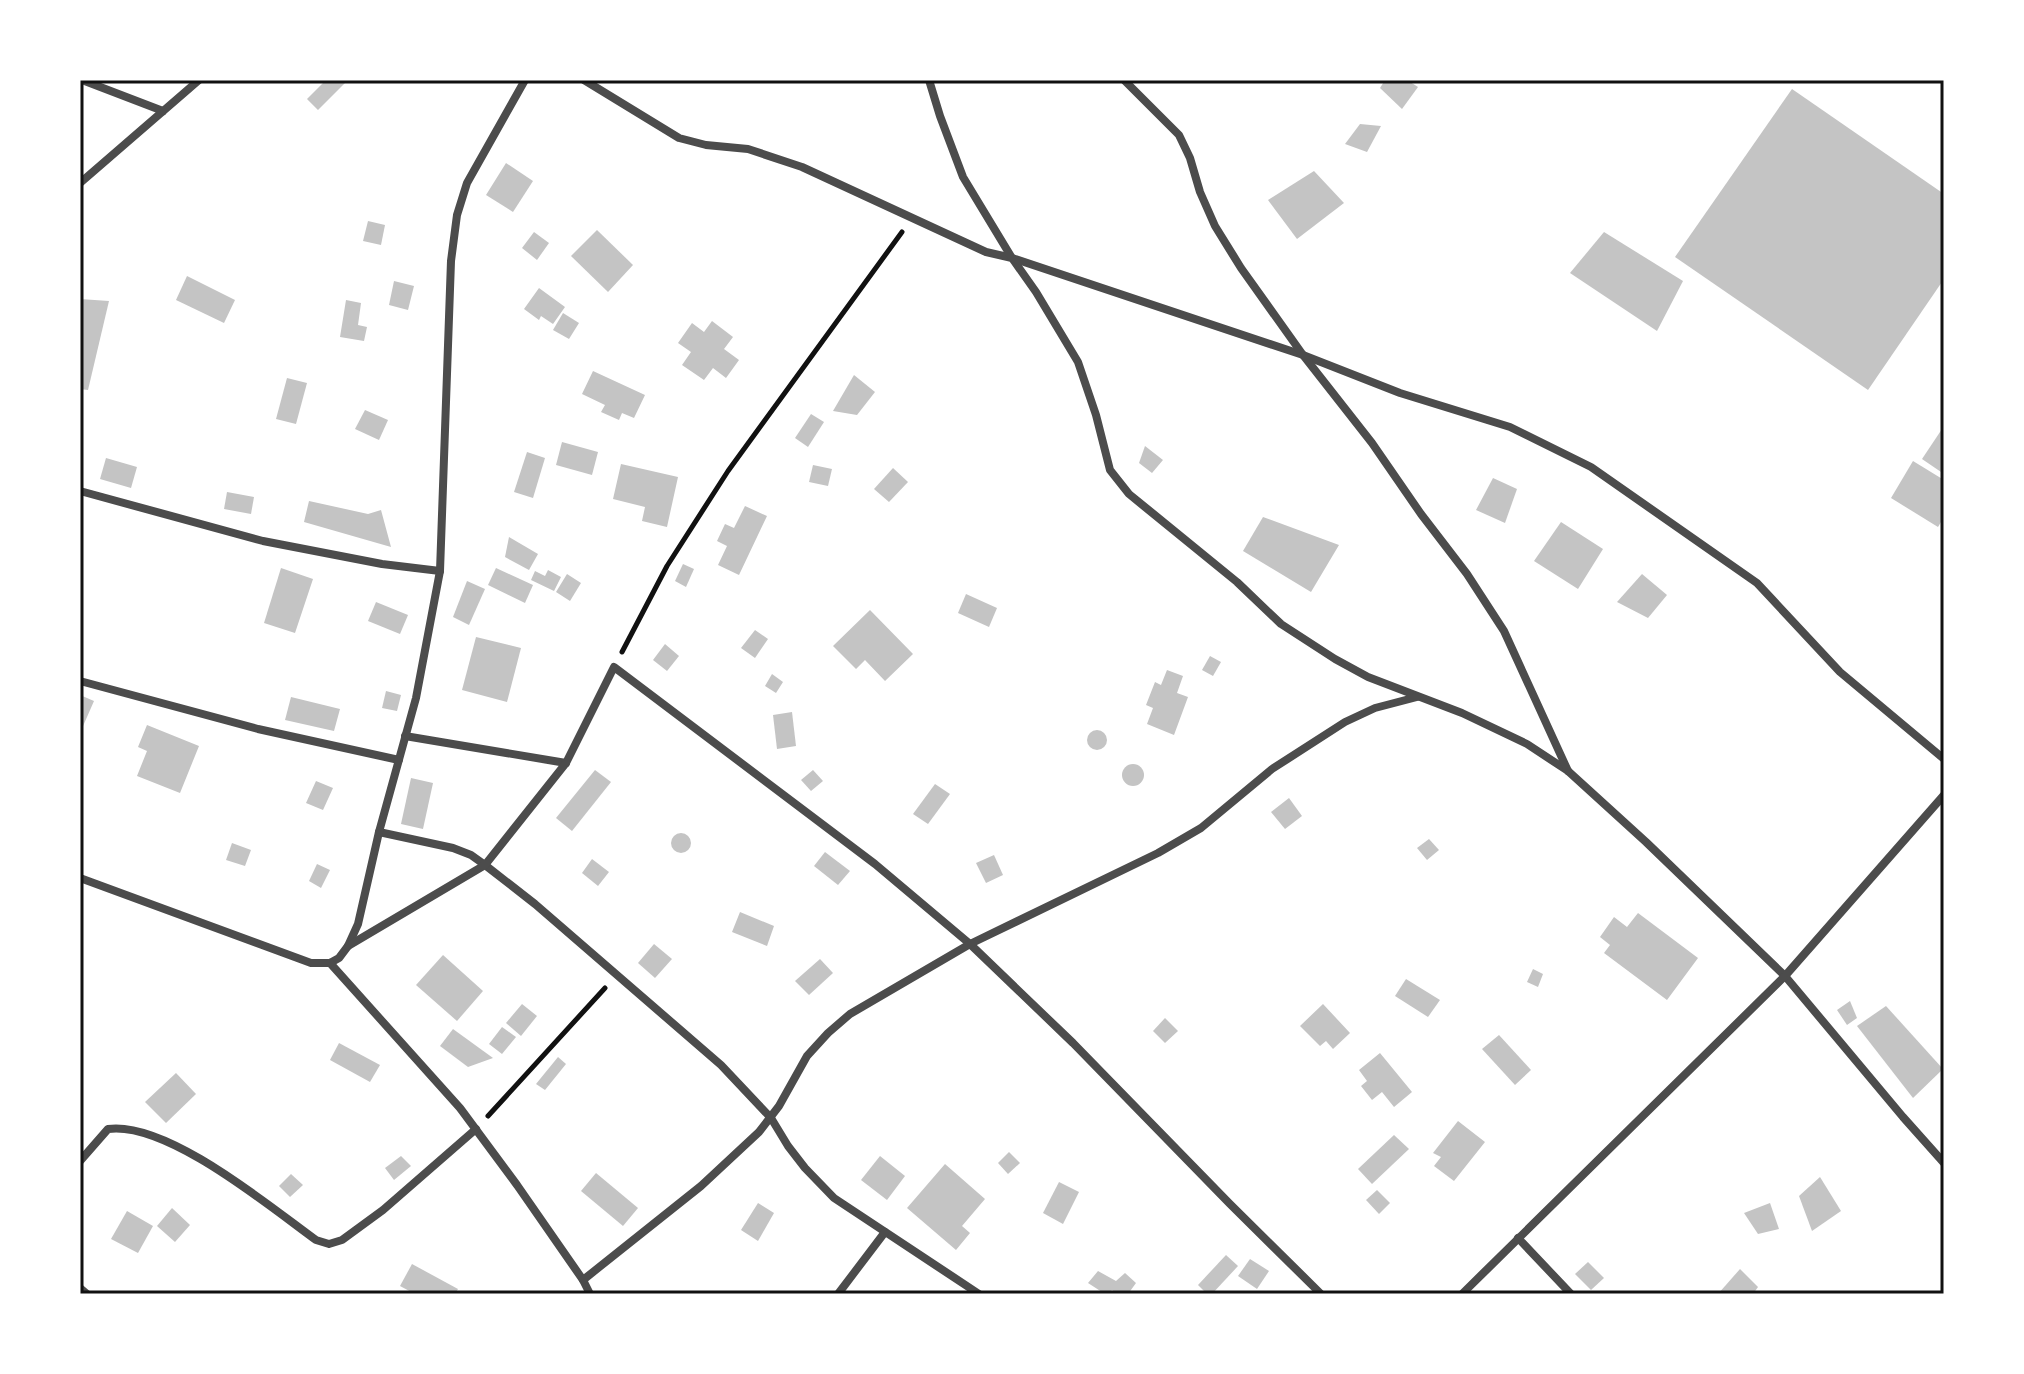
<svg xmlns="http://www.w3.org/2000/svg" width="2024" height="1374" font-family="Lato,sans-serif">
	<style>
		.building { fill: #c4c4c4 }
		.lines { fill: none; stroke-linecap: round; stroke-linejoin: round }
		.path { stroke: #111; stroke-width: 5 }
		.minor { stroke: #4c4c4c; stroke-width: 8 }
		.neatline { fill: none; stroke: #111; stroke-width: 3 }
	</style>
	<rect width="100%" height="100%" fill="#fff"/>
	<!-- building -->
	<g class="building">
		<polygon points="321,80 348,80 318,110 307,99 324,82"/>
		<polygon points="1385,80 1407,80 1418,87 1402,109 1380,88"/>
		<polygon points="1792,89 1944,194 1944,279 1868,390 1675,257"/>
		<polygon points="1360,124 1381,126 1367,152 1345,144"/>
		<polygon points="506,163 533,181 513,212 486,195"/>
		<polygon points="1314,171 1344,203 1297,239 1268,200"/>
		<polygon points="368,221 385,225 381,245 363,241"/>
		<polygon points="597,230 633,265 608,292 571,256"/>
		<polygon points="534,232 549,243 537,260 522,248"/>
		<polygon points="1604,232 1683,281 1657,331 1570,273"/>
		<polygon points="187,276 235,300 224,323 176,300"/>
		<polygon points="394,281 414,286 408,310 389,305"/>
		<polygon points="539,288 565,307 553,324 541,316 539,320 524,309"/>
		<polygon points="80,299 109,301 88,390 80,389"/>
		<polygon points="346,300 361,303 358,325 367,327 364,341 340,337"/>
		<polygon points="563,313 579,323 569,339 553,330"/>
		<polygon points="712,321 733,337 724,349 739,360 726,378 713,368 704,380 682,365 691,352 678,343 692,323 704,332"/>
		<polygon points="593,371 645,395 634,418 622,413 619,420 601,412 605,405 582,394"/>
		<polygon points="854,375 875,392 857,415 833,411"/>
		<polygon points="287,378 307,383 296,424 276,419"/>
		<polygon points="365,410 388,420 379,440 355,429"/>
		<polygon points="811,414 824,422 808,447 795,438"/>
		<polygon points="1944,426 1944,474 1922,459"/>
		<polygon points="562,442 598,452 592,475 556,465"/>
		<polygon points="1145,446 1163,460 1152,473 1139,463"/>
		<polygon points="527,452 545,458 533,498 514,492"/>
		<polygon points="106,458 137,467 131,488 100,479"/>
		<polygon points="1913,461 1944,480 1944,517 1938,527 1891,498"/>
		<polygon points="621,464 678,477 667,527 642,521 645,507 613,499"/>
		<polygon points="813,465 832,469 828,486 809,482"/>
		<polygon points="893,468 908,482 889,502 874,489"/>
		<polygon points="1493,478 1517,489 1505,523 1476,510"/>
		<polygon points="227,492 254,497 251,514 224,509"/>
		<polygon points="309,501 368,514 381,510 391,547 304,522"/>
		<polygon points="745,506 767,516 739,575 718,565 727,546 717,541 725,524 734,528"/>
		<polygon points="1263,517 1339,545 1311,592 1243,551"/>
		<polygon points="1561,522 1603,549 1578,589 1534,561"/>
		<polygon points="509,537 538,554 529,570 505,557"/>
		<polygon points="683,564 694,569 686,587 675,581"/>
		<polygon points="281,568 313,579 295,633 264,623"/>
		<polygon points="496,568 533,585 525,603 488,585"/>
		<polygon points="548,570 561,577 554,591 531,580 535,571 545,576"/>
		<polygon points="567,574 581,583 570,601 556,592"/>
		<polygon points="1642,574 1667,595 1648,618 1617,602"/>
		<polygon points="467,581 485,589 469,625 453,617"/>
		<polygon points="966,594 997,608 989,627 958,613"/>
		<polygon points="376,602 408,615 400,634 368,621"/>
		<polygon points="870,610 913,654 885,681 865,660 856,669 833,646"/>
		<polygon points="755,630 768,639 755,658 741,648"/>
		<polygon points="476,637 521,648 507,702 462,690"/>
		<polygon points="665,644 679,656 667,671 653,660"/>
		<polygon points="1210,656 1221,662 1213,676 1202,670"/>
		<polygon points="1167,670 1183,676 1177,693 1188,697 1174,735 1147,724 1153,708 1146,705 1155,682 1161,685"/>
		<polygon points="772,674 783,682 776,693 765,686"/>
		<polygon points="386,691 401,695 397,711 382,708"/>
		<polygon points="80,695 94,701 80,733"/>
		<polygon points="291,697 340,709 334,731 285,720"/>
		<polygon points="792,712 796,746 777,749 773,715"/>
		<polygon points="147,725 199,746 180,793 137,776 147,751 138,747"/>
		<circle cx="1097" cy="740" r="10"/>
		<circle cx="1133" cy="775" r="11"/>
		<polygon points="595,770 611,782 572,831 556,818"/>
		<polygon points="813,770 823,781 811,791 801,780"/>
		<polygon points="411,778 433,783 423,829 401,824"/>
		<polygon points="316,781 333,788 323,810 306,803"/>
		<polygon points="935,784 950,794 928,824 913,814"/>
		<polygon points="1289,798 1302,816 1285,829 1271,812"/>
		<circle cx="681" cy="843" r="10"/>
		<polygon points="1429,839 1439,850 1427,860 1417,848"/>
		<polygon points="232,843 251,850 245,866 226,860"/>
		<polygon points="825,852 850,871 838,885 814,866"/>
		<polygon points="994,855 1003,875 986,883 976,863"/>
		<polygon points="592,859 609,872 598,886 582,873"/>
		<polygon points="317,864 330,870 321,888 309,881"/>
		<polygon points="740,912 774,926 767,946 732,932"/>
		<polygon points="1638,913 1698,958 1667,1000 1604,953 1610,945 1600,937 1614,917 1627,927"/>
		<polygon points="654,944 672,959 655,978 638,963"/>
		<polygon points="443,955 483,991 457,1021 416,985"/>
		<polygon points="820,959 833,973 809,995 795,981"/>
		<polygon points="1533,969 1543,974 1538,987 1527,982"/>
		<polygon points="1406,979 1440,1000 1428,1017 1395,996"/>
		<polygon points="1850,1001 1857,1018 1847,1025 1837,1010"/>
		<polygon points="522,1004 537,1016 521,1036 506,1023"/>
		<polygon points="1323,1004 1350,1033 1333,1049 1326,1041 1320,1046 1300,1026"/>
		<polygon points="1886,1006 1943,1069 1913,1098 1857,1026"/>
		<polygon points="1165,1018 1178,1031 1165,1043 1153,1031"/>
		<polygon points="502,1027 516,1037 502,1054 489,1044"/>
		<polygon points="453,1029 493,1058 468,1067 440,1046"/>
		<polygon points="1499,1035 1531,1070 1515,1085 1482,1049"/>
		<polygon points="339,1043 380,1065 370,1082 330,1060"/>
		<polygon points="1380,1053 1412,1092 1394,1107 1382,1092 1372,1100 1361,1086 1367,1081 1359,1070"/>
		<polygon points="558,1057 566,1064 545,1090 536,1084"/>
		<polygon points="176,1073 196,1094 166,1123 145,1102"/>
		<polygon points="1458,1121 1485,1142 1454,1181 1434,1166 1441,1157 1433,1153"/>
		<polygon points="1394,1135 1409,1149 1372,1184 1358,1169"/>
		<polygon points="1009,1152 1020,1163 1008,1174 998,1163"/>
		<polygon points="401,1156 411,1166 394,1180 385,1168"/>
		<polygon points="880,1156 905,1176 887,1200 861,1180"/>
		<polygon points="945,1164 985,1199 962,1226 970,1233 956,1250 907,1208"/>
		<polygon points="596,1173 638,1208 623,1226 581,1191"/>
		<polygon points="291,1174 303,1185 290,1197 279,1186"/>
		<polygon points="1820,1177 1841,1211 1812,1231 1799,1196"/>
		<polygon points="1059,1182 1079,1192 1063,1224 1043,1213"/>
		<polygon points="1377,1190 1390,1203 1379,1214 1366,1200"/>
		<polygon points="758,1203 774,1213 758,1241 741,1230"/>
		<polygon points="1770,1203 1779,1229 1758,1234 1744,1213"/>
		<polygon points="172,1208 190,1225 175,1242 157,1226"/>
		<polygon points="127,1211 153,1226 138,1253 111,1239"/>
		<polygon points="1226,1255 1238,1266 1212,1294 1207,1294 1198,1285"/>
		<polygon points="1250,1259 1269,1271 1257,1289 1238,1276"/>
		<polygon points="1588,1262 1604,1278 1591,1290 1575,1274"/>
		<polygon points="412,1264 458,1289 455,1294 415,1294 400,1286"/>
		<polygon points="1740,1269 1758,1287 1753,1294 1718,1294"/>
		<polygon points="1098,1271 1116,1281 1125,1273 1136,1283 1128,1294 1116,1294 1112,1290 1109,1294 1105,1294 1088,1283"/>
	</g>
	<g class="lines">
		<!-- path -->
		<g class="path">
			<polyline points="622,652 667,566 728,471 902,232"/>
			<polyline points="488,1116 605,988"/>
		</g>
		<!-- minor -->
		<g class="minor">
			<polyline points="82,80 163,111"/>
			<polyline points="584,80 679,138 706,145 748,149 802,167 986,252 1012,258 1036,292 1078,362 1096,415 1110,470 1129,494 1237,582 1281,624 1335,659 1368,677 1462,713 1527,744 1568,771 1646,842 1785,976 1903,1117 1944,1163"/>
			<polyline points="929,80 940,116 963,177 1012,258 1303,355 1400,393 1510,427 1591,467 1757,583 1840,672 1944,759"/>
			<polyline points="1124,80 1179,135 1190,158 1200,192 1215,226 1241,268 1303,355 1372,443 1421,514 1467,574 1504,631 1568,771"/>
			<polyline points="80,183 199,80"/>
			<polyline points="80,491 263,541 382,564 440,571"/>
			<polyline points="80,681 258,729 399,760"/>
			<polyline points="405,736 566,763"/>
			<polyline points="379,832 453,848 471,855 485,865 535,904 721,1065 771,1118 788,1146 805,1168 834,1198 979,1294"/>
			<polyline points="80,878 311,963 330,963 339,958 348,946 358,924 379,832 416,698 440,571 451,261 457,215 467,183 525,80"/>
			<polyline points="348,946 485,865 566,763 614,667 875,864 970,944 1073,1043 1230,1204 1321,1294"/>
			<polyline points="330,963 460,1108 517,1185 583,1280 590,1294"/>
			<path d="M 80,1161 L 108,1129 C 167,1121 269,1206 316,1240 L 329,1244 L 342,1240 L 383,1210 L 476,1129"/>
			<polyline points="1518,1238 1571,1294"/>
			<polyline points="583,1280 701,1186 759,1132 779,1106 807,1056 828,1033 850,1014 970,944 1158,853 1201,828 1272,769 1345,722 1375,708 1417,697"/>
			<polyline points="80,1288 87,1294"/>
			<polyline points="838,1294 885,1232"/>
			<polyline points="1462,1294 1785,976 1944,795"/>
		</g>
	</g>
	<!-- border -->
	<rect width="2024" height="1374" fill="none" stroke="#ffffff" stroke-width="164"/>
	<rect x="82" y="82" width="1860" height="1210" class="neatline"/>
</svg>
